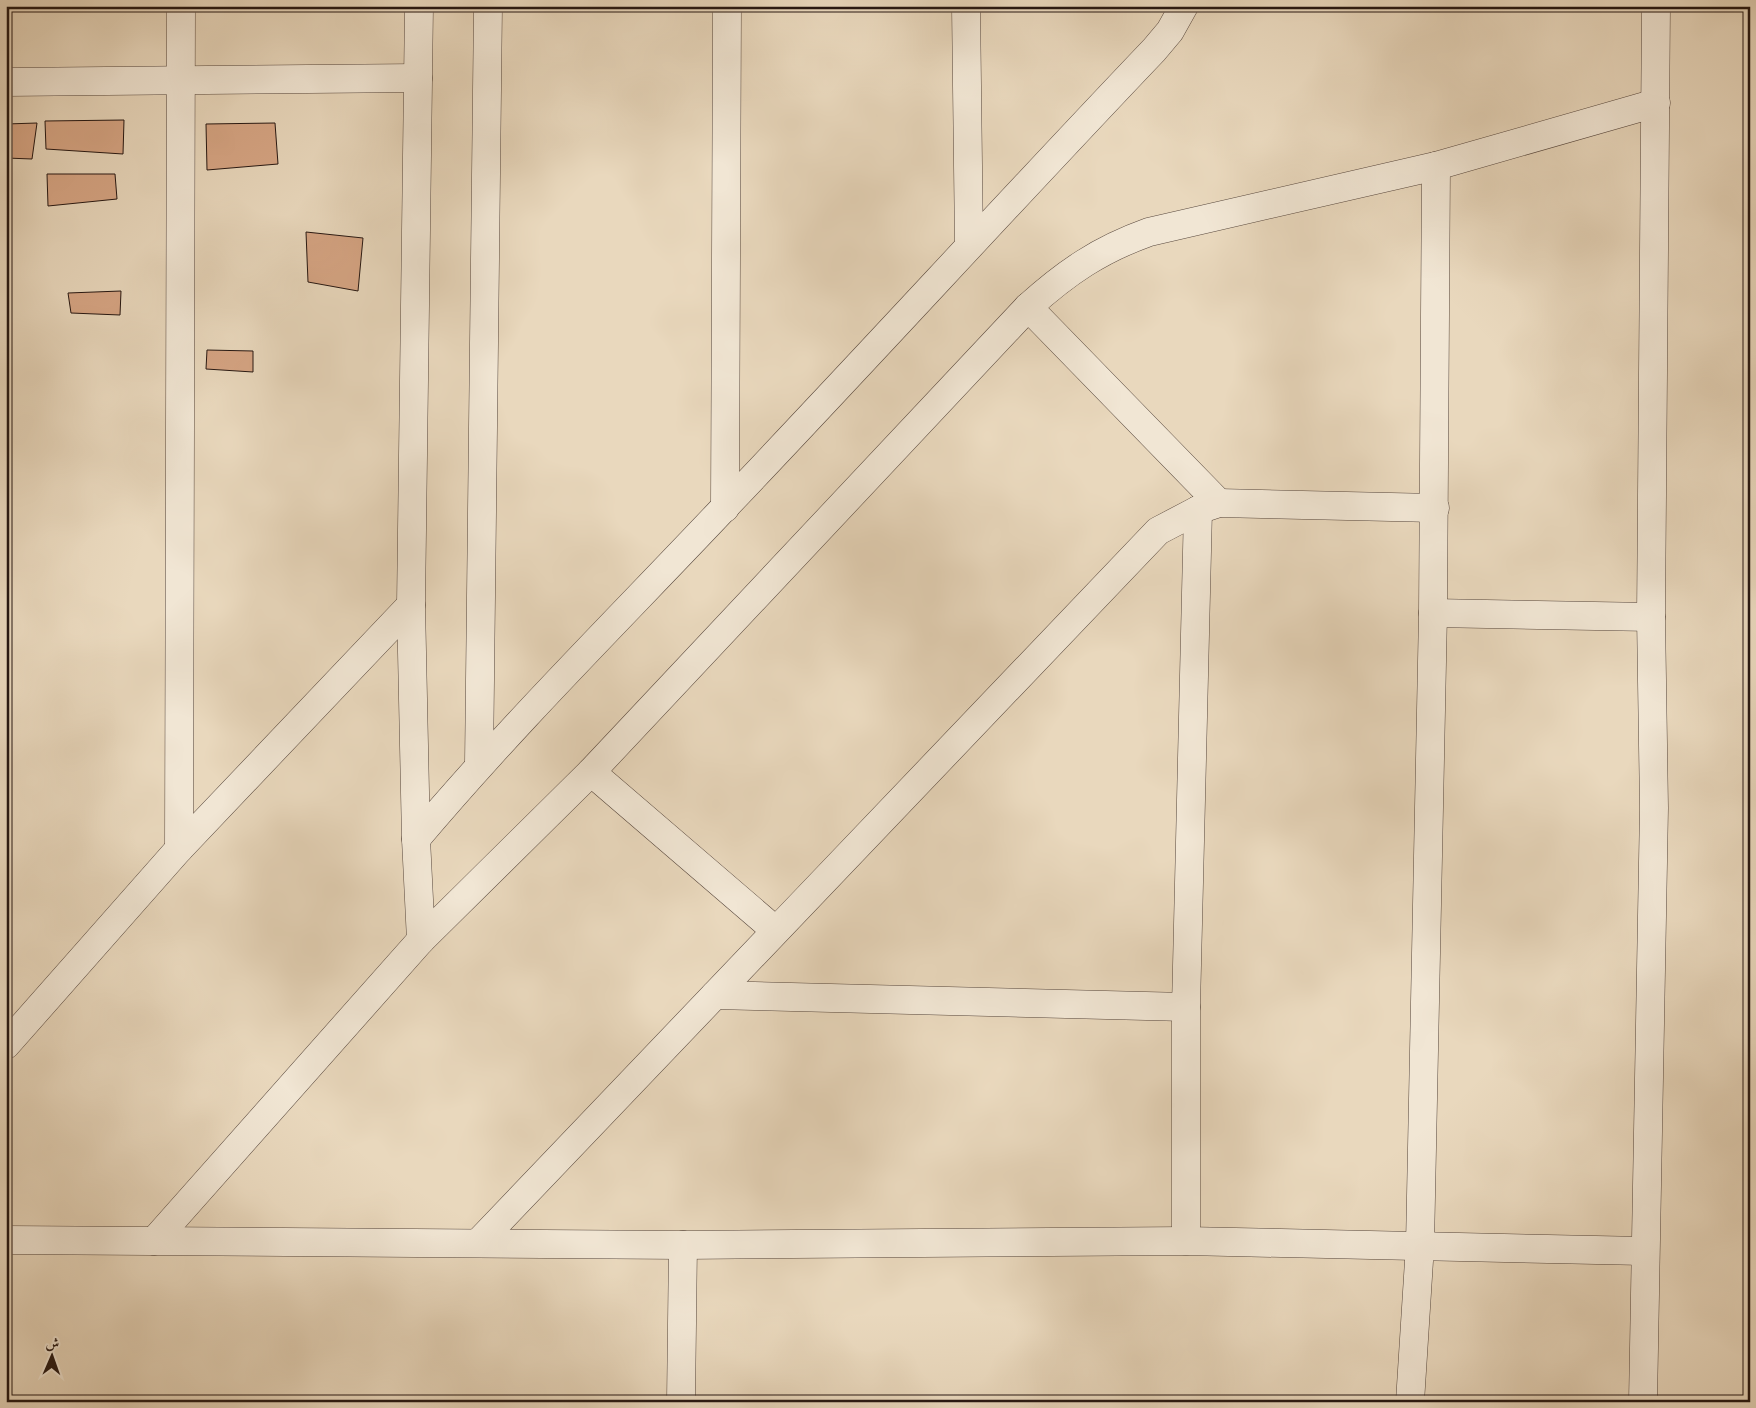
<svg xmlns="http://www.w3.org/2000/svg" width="1756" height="1408" font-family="Vollkorn,Amiri,serif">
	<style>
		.building { fill: #d6a584; stroke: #261712 }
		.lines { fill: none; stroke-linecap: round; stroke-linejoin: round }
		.minor-casing { stroke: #57473d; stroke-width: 29 }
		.minor { stroke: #f1e6d4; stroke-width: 28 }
	</style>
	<rect width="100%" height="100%" fill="#e9d8bd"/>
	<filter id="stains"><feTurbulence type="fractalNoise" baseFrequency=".004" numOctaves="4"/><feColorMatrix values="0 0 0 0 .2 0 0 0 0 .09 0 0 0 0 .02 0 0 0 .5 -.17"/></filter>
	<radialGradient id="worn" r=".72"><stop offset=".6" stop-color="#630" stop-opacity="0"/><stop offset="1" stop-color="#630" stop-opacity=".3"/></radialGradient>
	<!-- building -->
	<g class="building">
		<polygon points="124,120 123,154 46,149 45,121"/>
		<polygon points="37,123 32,159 6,158 6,124"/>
		<polygon points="275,123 278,164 207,170 206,124"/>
		<polygon points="47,174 115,174 117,199 48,206"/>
		<polygon points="306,232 363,238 358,291 308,282"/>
		<polygon points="121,291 120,315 71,313 68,293"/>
		<polygon points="207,350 253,351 253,372 206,369"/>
	</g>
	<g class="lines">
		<!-- minor casing -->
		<g class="minor-casing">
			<g id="minor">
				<polyline points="419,6 411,605 416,839 421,940"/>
				<polyline points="966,6 969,245"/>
				<polyline points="6,82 418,78"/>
				<polyline points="1028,307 1219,503"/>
				<polyline points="725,508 727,6"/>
				<polyline points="1433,613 1651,617"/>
				<polyline points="479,765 488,6"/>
				<polyline points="591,772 775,930"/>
				<path d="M 416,839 C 513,724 620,618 723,509 C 868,357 1009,202 1154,50 L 1170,31 L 1184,6"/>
				<polyline points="179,849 181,6"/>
				<polyline points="715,995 1186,1007"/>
				<polyline points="6,1045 179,849 411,605"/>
				<polyline points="6,1240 683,1245 1186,1241 1644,1251"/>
				<path d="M 154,1241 L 421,940 L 591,772 L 1028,307 C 1067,272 1099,250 1149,232 L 1436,166 L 1656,103"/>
				<polyline points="1186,1241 1186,1007 1198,510"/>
				<polyline points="478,1243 1158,531 1198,510 1219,503 1435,508"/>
				<polyline points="681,1402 683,1245"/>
				<polyline points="1410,1402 1420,1245 1433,613 1436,166"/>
				<polyline points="1643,1402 1654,808 1651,617 1656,6"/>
			</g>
		</g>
		<!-- minor -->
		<use href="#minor" class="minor"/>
	</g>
	<!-- margin -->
	<rect width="1756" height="1408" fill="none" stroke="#e9d8bd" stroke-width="25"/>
	<rect x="8" y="8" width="1741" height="1393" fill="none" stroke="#261712" stroke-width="2.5"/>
	<rect x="12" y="12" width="1731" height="1383" fill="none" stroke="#261712"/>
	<!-- north arrow -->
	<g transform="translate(52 1356) rotate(2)" stroke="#f1e6d4" stroke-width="4" paint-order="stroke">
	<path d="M0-4L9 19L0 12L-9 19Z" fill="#261712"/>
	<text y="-8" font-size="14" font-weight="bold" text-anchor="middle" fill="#261712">ش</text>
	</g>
	<rect width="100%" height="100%" filter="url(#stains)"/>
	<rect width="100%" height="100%" fill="url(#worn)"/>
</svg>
